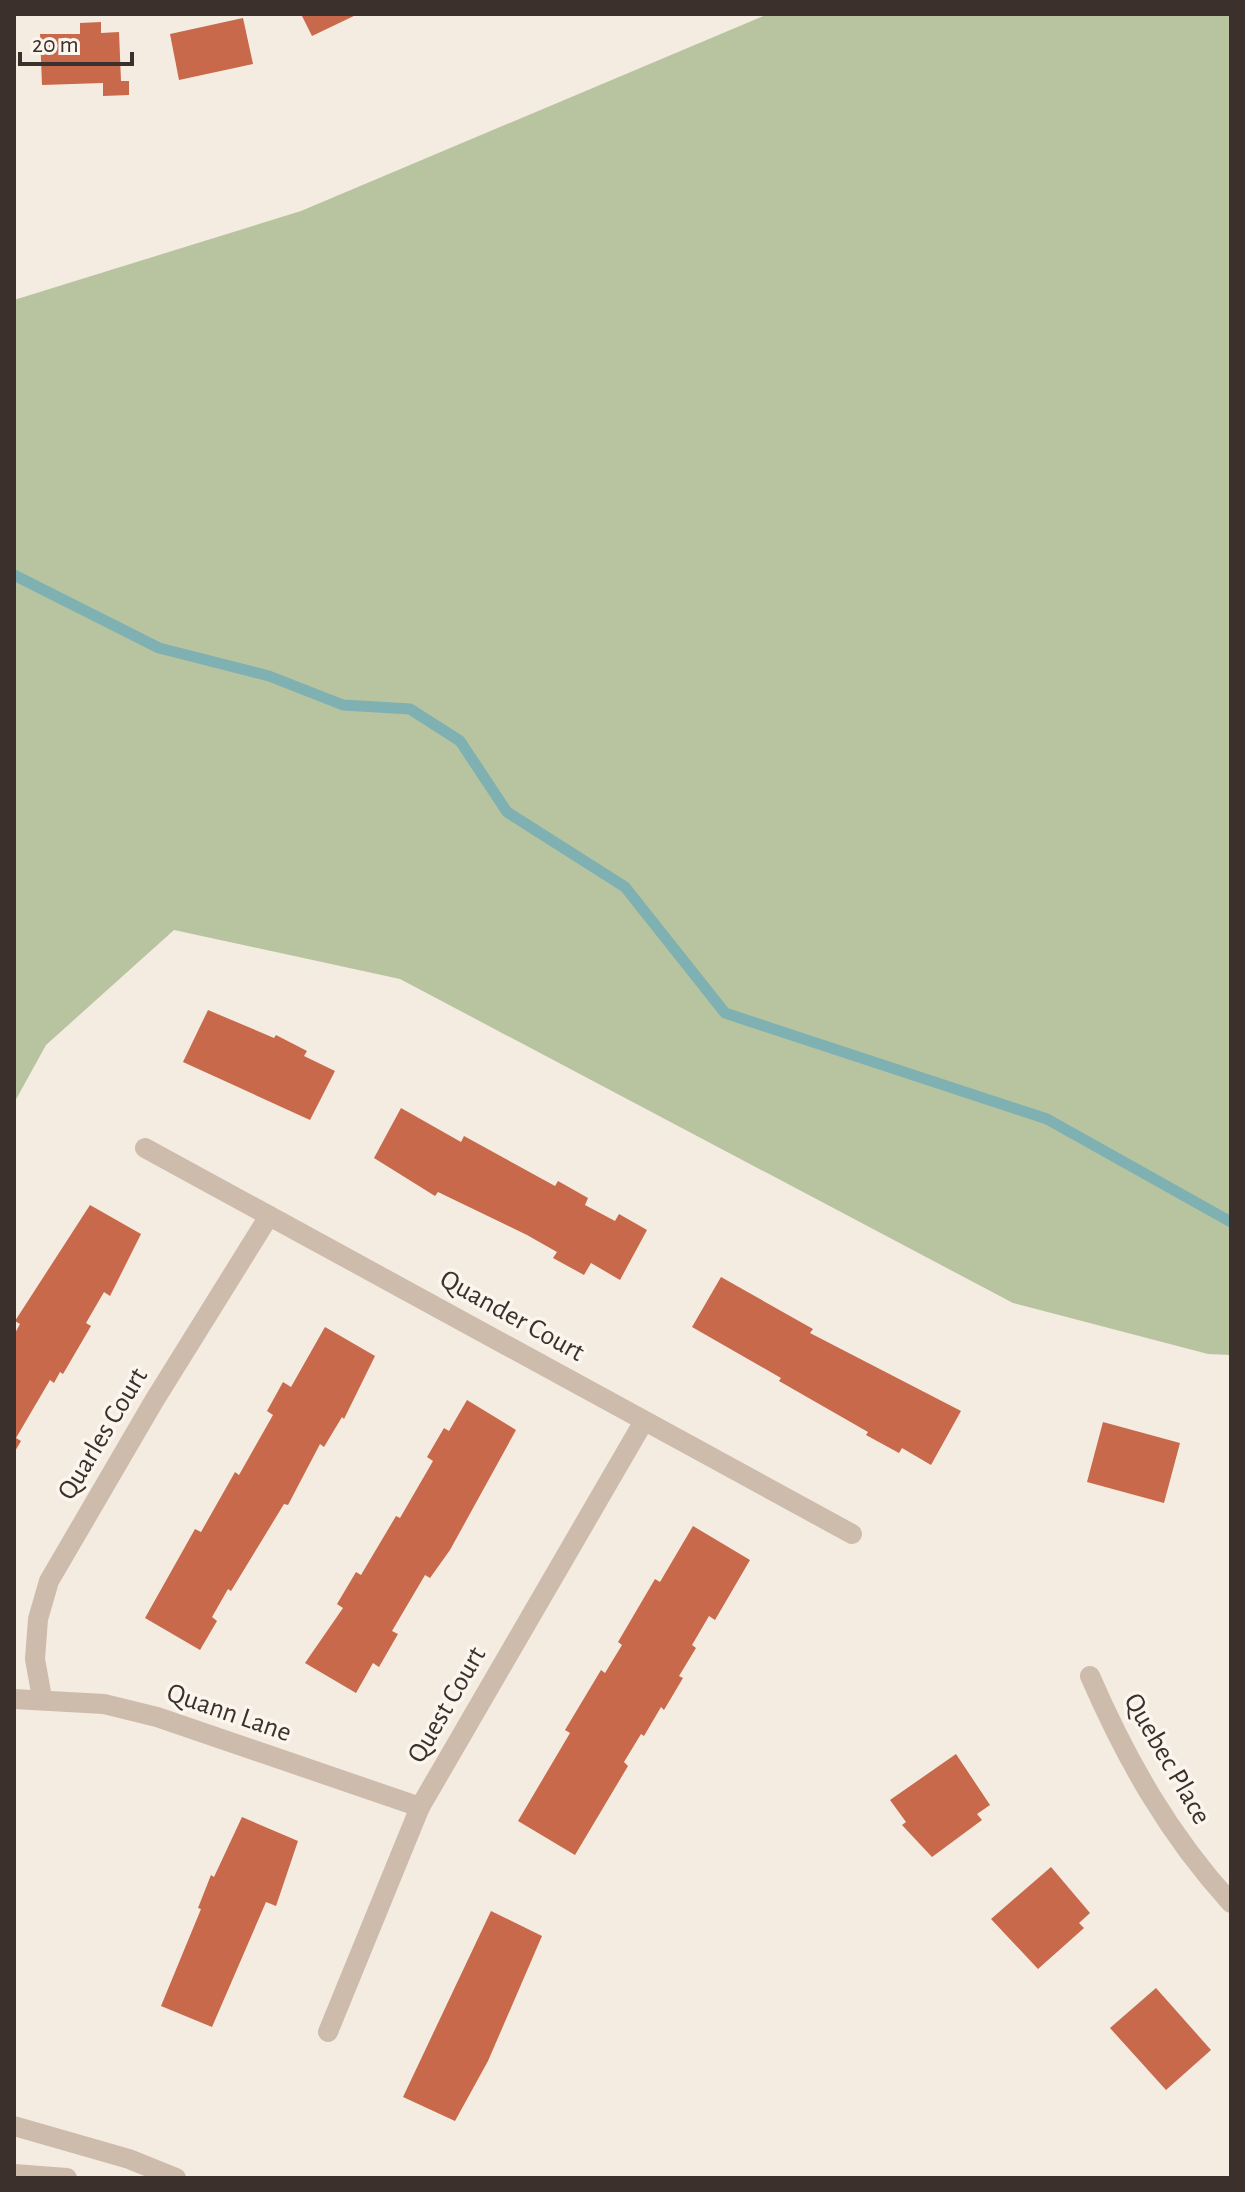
<svg xmlns="http://www.w3.org/2000/svg" width="1245" height="2192" font-family="'Alegreya Sans',sans-serif">
	<style>
		.green { fill: #b8c4a0 }
		.lines { fill: none; stroke-linecap: round; stroke-linejoin: round }
		.stream { stroke: #7fb0b2; stroke-width: 11 }
		.building { fill: #c8694b }
		.minor { stroke: #cdbbac; stroke-width: 20 }
		.labels { text-anchor: middle; dominant-baseline: central; stroke-width: 7; stroke-linejoin: round; paint-order: stroke }
		.street-label { font-size: 28px; fill: #3b302b; stroke: #fbf5ee }
	</style>
	<rect width="100%" height="100%" fill="#f4ebe1"/>
	<!-- green -->
	<polygon class="green" points="768,14 1231,14 1231,1355 1208,1354 1013,1303 400,979 174,930 46,1045 14,1103 14,300 301,211"/>
	<g class="lines">
		<!-- stream -->
		<polyline class="stream" points="14,575 159,648 269,676 343,705 410,709 460,741 507,812 625,887 725,1013 1047,1119 1231,1222"/>
	</g>
	<!-- building -->
	<g class="building">
		<polygon points="301,14 358,14 312,36"/>
		<polygon points="243,18 253,64 179,80 170,34"/>
		<polygon points="101,22 101,33 119,32 121,81 129,81 129,95 103,96 103,83 42,85 40,34 80,34 80,23"/>
		<polygon points="208,1010 274,1038 276,1035 307,1051 304,1056 335,1071 310,1120 183,1062"/>
		<polygon points="401,1108 461,1142 464,1136 555,1186 558,1181 588,1198 585,1205 615,1221 619,1214 647,1230 620,1280 591,1263 584,1275 553,1258 557,1252 527,1235 438,1192 435,1196 374,1158"/>
		<polygon points="90,1205 141,1234 110,1296 104,1292 86,1323 91,1326 63,1374 60,1372 54,1383 50,1380 16,1438 21,1441 14,1453 14,1335 20,1324 15,1321"/>
		<polygon points="721,1277 813,1329 810,1333 961,1411 931,1465 902,1448 899,1453 866,1435 868,1432 779,1381 781,1378 692,1327"/>
		<polygon points="325,1327 375,1356 344,1419 342,1417 324,1447 320,1444 288,1505 284,1504 231,1591 228,1589 212,1617 217,1621 200,1650 145,1618 195,1529 201,1532 235,1472 239,1475 273,1415 267,1411 283,1382 291,1387"/>
		<polygon points="467,1400 516,1430 450,1550 430,1578 425,1575 392,1631 398,1634 379,1667 373,1663 356,1693 305,1663 343,1608 337,1604 356,1572 361,1575 396,1516 400,1518 433,1461 427,1457 444,1428 449,1431"/>
		<polygon points="1103,1422 1180,1443 1164,1503 1087,1482"/>
		<polygon points="693,1526 750,1560 715,1620 709,1616 692,1645 696,1648 679,1676 683,1678 664,1710 661,1707 644,1736 641,1734 624,1762 628,1766 575,1855 518,1821 570,1733 565,1730 601,1670 605,1673 622,1645 618,1642 655,1579 660,1582"/>
		<polygon points="956,1754 990,1805 977,1814 982,1820 932,1857 902,1825 906,1822 890,1800"/>
		<polygon points="242,1817 298,1841 276,1906 266,1902 212,2027 161,2006 201,1909 198,1908 211,1875 214,1877"/>
		<polygon points="1051,1867 1090,1913 1079,1923 1084,1928 1038,1969 991,1919"/>
		<polygon points="491,1911 542,1936 488,2061 455,2121 403,2097"/>
		<polygon points="1156,1988 1211,2050 1166,2090 1110,2028"/>
	</g>
	<g class="lines">
		<!-- minor -->
		<g class="minor">
			<polyline points="145,1148 852,1534"/>
			<path d="M 1090,1676 C 1127,1761 1169,1835 1231,1903"/>
			<polyline points="42,1698 35,1659 38,1619 49,1581 154,1401 269,1216"/>
			<polyline points="14,1699 104,1704 157,1717 420,1807"/>
			<polyline points="328,2032 420,1807 644,1421"/>
			<polyline points="14,2126 129,2159 176,2178"/>
			<polyline points="14,2174 67,2178"/>
		</g>
	</g>
	<g class="labels">
		<!-- street labels -->
		<g class="street-label">
			<text transform="translate(512 1316) rotate(29)">Quander Court</text>
			<text transform="translate(103 1434) rotate(-59)">Quarles Court</text>
			<text transform="translate(447 1705) rotate(-60)">Quest Court</text>
			<text transform="translate(229 1713) rotate(19)">Quann Lane</text>
			<text transform="translate(1167 1759) rotate(60)">Quebec Place</text>
		</g>
	</g>
	<!-- border -->
	<rect width="1245" height="2192" fill="none" stroke="#3b302b" stroke-width="32"/>
	<!-- scale -->
	<path d="M20 52v12h112v-12" fill="none" stroke="#3b302b" stroke-width="4"/>
	<text x="32" y="52" font-size="24" fill="#3b302b" stroke="#fbf5ee" stroke-width="6" paint-order="stroke">20 m</text>
</svg>
